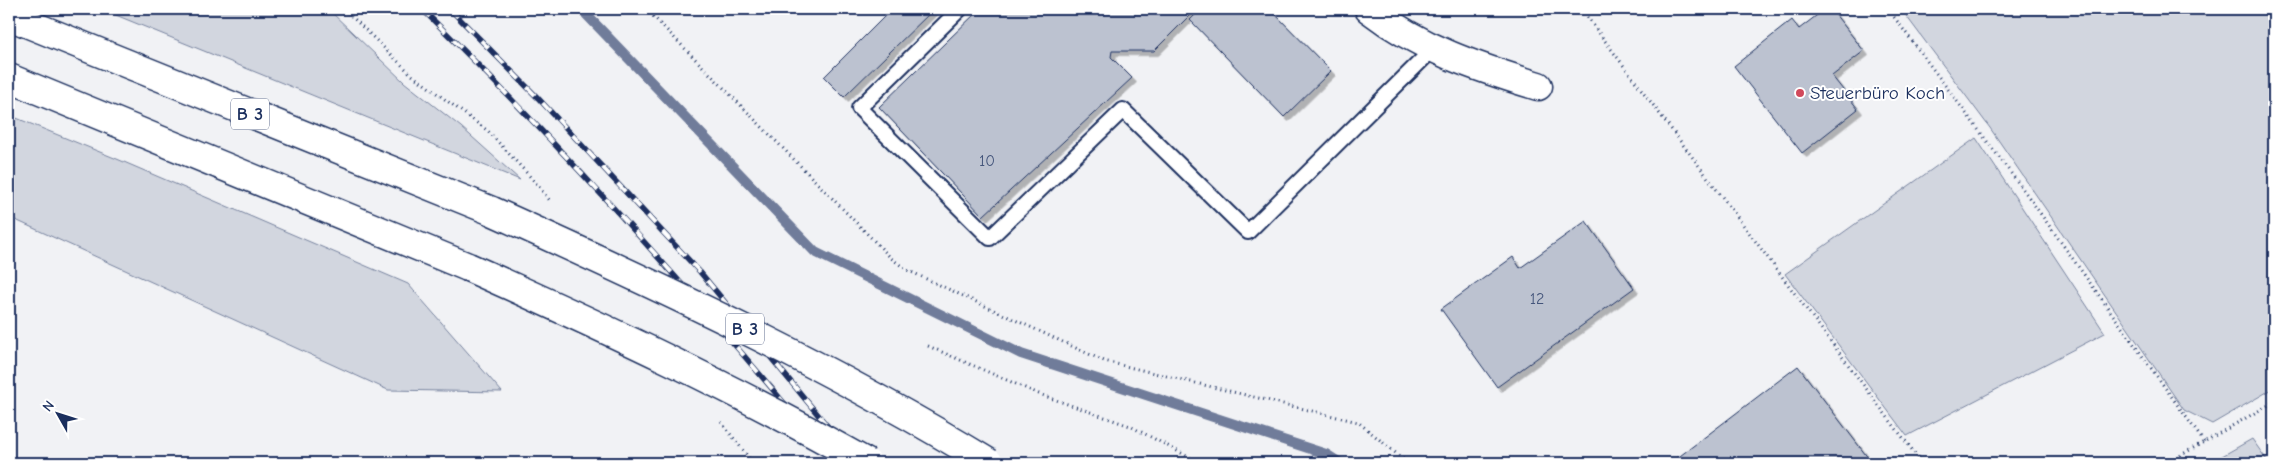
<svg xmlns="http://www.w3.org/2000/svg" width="2283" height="472" font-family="'Comic Neue',sans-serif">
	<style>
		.green { fill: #d2d6df; stroke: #76829e }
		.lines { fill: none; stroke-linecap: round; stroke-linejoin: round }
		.stream { stroke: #707c9a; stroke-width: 10 }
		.building { fill: #bcc2d0; stroke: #1b2f5e; filter: url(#shadow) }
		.service-casing { stroke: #1b2f5e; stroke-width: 18 }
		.minor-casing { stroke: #1b2f5e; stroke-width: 31 }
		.trunk-casing { stroke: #1b2f5e; stroke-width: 31 }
		.path { stroke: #1b2f5e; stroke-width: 3; stroke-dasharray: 1 4; stroke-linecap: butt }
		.service { stroke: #fff; stroke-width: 14 }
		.minor { stroke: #fff; stroke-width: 28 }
		.trunk { stroke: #fff; stroke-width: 28 }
		.rail-casing { stroke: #1b2f5e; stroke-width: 5.5 }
		.rail { stroke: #fff; stroke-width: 4; stroke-dasharray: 11; stroke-linecap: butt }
		.trunk-bridge-casing { stroke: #1b2f5e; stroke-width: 31; stroke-linecap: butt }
		.trunk-bridge { stroke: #fff; stroke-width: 28 }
		.poi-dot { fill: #d1495b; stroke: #fff; stroke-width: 2 }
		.labels { text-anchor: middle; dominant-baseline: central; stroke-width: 4; stroke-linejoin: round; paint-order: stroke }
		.number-label { font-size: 16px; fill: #43547a }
		.shield { fill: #fff; stroke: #5f6d8e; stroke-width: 1 }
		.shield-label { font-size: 18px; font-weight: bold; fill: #1b2f5e }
		.poi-label { font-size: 19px; fill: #1b2f5e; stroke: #fff; text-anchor: start }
	</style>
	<defs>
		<filter id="shadow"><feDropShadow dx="4.5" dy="4.5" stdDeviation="0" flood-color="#0004"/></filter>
	</defs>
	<rect width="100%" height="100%" fill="#f1f2f5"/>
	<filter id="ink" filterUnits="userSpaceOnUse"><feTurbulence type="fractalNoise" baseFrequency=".02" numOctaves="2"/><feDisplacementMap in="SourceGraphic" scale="10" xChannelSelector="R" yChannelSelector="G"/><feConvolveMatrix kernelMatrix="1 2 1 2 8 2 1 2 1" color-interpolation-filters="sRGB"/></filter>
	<g filter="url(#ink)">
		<!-- green -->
		<g class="green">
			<polygon points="101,9 328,9 404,82 461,127 520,180"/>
			<polygon points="1901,9 2274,9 2274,388 2212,424 2184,410 1990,128"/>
			<polygon points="9,115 117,159 408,284 502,392 388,390 9,217"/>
			<polygon points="1976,138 2105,333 1907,436 1785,274"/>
			<polygon points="2252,439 2269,463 2210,463 2215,460"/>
		</g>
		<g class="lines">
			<!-- stream -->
			<polyline class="stream" points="581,9 815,252 1021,354 1326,454 1340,463"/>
		</g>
		<!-- building -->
		<g class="building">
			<polygon points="892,9 934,9 844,97 824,77"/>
			<polygon points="980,9 1196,9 1154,51 1112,51 1111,57 1132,78 983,216 879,107"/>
			<polygon points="1201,9 1240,9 1245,14 1251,9 1270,9 1331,71 1284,117 1190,20"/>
			<polygon points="1825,9 1831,9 1864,51 1832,76 1858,109 1802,153 1734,66 1792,20 1799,29"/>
			<polygon points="1586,221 1634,288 1497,387 1441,309 1513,257 1520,268"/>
			<polygon points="1798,366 1872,463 1680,463 1676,459"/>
		</g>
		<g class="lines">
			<!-- service casing -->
			<g class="service-casing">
				<polyline id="service" points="960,9 859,108 990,238 1123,110 1248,232 1433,49"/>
			</g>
			<!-- minor casing -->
			<g class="minor-casing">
				<path id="minor" d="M 1369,9 C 1421,49 1476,67 1538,86"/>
			</g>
			<!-- trunk casing -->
			<g class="trunk-casing">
				<g id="trunk">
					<polyline points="9,16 492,211"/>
					<polyline points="9,78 468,267"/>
				</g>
			</g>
			<!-- path -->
			<g class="path">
				<polyline points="344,9 412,75 488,131 535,182 551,202"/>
				<polyline points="646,9 891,258 907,270 1104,361 1358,422 1408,463"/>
				<polyline points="1581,9 1922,463"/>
				<polyline points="1888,9 2025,192 2204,442"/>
				<polyline points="1432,12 1472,9"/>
				<polyline points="928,346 1039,394 1130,426 1200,463"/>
				<polyline points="721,422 753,463"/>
				<polyline points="2167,463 2274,402"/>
			</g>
			<!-- service -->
			<use href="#service" class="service"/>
			<!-- minor -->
			<use href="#minor" class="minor"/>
			<!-- trunk -->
			<use href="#trunk" class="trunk"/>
			<!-- rail casing -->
			<g class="rail-casing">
				<g id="rail">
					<path d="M 422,9 C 568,152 704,305 834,463"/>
					<polyline points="450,9 538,98 700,272 858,463"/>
				</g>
			</g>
			<!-- rail -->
			<use href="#rail" class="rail"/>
			<!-- trunk-bridge casing -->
			<g class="trunk-bridge-casing">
				<g id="trunk-bridge">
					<path d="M 492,211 C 661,287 830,366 989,463"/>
					<path d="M 468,267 C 603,327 738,390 867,463"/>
				</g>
			</g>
			<!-- trunk-bridge -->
			<use href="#trunk-bridge" class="trunk-bridge"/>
		</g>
	</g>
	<!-- markers -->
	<circle class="poi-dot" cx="1800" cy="93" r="5"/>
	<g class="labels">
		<!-- number labels -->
		<g class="number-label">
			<text x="987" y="161">10</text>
			<text x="1537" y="299">12</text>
		</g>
		<!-- shield labels -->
		<g class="shield">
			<rect x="231" y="98.5" width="38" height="31" rx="4"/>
			<rect x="726" y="313.5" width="38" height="31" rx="4"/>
		</g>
		<g class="shield-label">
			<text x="250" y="114">B 3</text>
			<text x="745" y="329">B 3</text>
		</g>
		<!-- poi labels -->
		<g class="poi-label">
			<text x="1810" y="93">Steuerbüro Koch</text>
		</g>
	</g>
	<!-- margin -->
	<rect width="2283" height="472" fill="none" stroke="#fff" stroke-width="30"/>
	<rect x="15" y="15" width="2253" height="442" fill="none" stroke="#1b2f5e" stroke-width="2" filter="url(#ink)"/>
	<!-- north arrow -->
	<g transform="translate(58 414) rotate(309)" stroke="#ffffff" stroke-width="4" paint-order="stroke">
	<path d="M0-4L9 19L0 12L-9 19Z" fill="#1b2f5e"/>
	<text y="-8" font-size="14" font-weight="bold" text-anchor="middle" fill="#1b2f5e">N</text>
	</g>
</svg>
